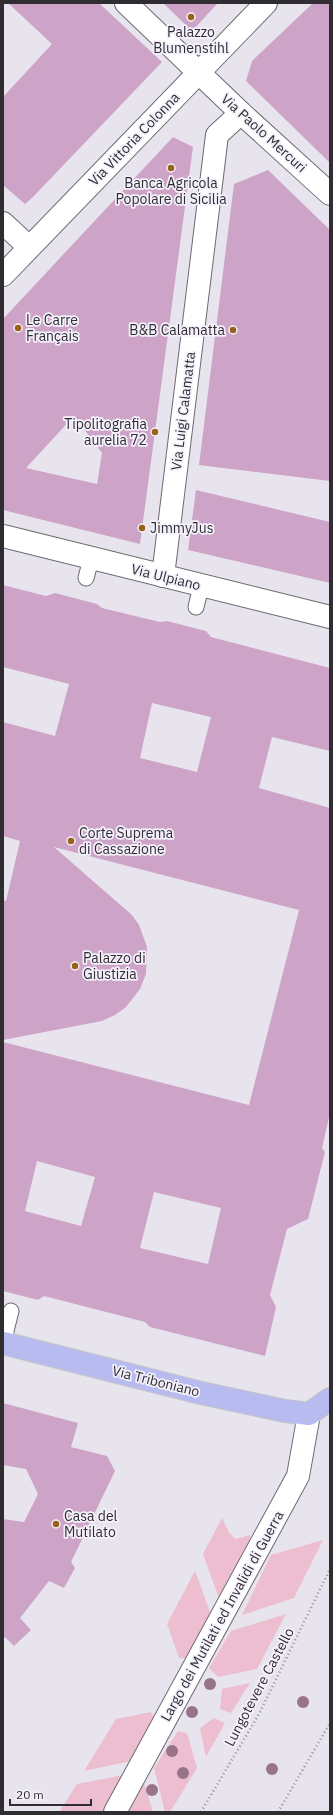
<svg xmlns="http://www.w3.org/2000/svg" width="333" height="1815" font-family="'IBM Plex Sans',sans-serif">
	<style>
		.green { fill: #ecbecf }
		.building { fill: #cda4c8; fill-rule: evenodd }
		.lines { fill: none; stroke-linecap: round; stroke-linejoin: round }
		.lane-casing { stroke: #6d6973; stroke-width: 17 }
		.street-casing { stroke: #6d6973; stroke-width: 24 }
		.secondary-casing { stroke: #6d6973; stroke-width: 24 }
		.primary-casing { stroke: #c5c4c5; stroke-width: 24 }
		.path { stroke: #918e95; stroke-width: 2.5; stroke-dasharray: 1 3; stroke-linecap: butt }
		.lane { stroke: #fff; stroke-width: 15 }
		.street { stroke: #fff; stroke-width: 22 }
		.secondary { stroke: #fff; stroke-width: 22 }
		.primary { stroke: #b8bbef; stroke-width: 22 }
		.tree { fill: #997489 }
		.poi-dot { fill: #966318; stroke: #f5f1fc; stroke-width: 1.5 }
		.labels { text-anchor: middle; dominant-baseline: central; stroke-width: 3.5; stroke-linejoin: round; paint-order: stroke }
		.poi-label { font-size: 14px; fill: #2f2d31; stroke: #f5f1fc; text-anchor: start }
		.street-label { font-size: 14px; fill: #2f2d31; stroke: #f5f1fc }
	</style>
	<rect width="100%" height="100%" fill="#e8e4ee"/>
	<!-- green -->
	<g class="green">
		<polygon points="222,1518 229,1533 236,1539 250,1535 251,1544 221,1604 203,1554"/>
		<polygon points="323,1540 294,1598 242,1615 271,1555"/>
		<polygon points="195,1571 213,1620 192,1658 179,1658 167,1624"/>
		<polygon points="286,1614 257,1669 218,1677 209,1668 231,1631"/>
		<polygon points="250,1683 231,1713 220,1709 222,1689"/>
		<polygon points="151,1712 157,1724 136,1760 84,1771 116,1719"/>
		<polygon points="214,1718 225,1723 206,1757 200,1728"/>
		<polygon points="178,1731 187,1733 197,1768 170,1812 165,1812 154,1768"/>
		<polygon points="124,1775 103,1812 59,1812 77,1784"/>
		<polygon points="144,1783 153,1812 126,1812"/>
	</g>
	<!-- building -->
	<g class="building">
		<polygon points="8,3 99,3 162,62 32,198 25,204 3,185 3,97 52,44"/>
		<polygon points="163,3 218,3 192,31"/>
		<polygon points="313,3 330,3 330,163 246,81 252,61"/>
		<path d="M 173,137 L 193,147 L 140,544 L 3,510 L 3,319 ZM 74,416 L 102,453 L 97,484 L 26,468 Z"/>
		<polygon points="268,170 330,230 330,481 199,465 234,184"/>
		<polygon points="196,490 330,522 330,583 188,550"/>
		<path d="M 3,585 L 46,596 L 55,593 L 97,604 L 102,608 L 160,622 L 167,621 L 206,631 L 211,637 L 330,668 L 330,751 L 272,737 L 259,788 L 330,808 L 330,1113 L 322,1148 L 325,1152 L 308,1219 L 287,1229 L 270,1295 L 276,1307 L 265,1356 L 150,1327 L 145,1322 L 44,1296 L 38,1300 L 3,1291 L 3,1042 L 249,1105 L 299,910 L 54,847 L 132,915 L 139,925 L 147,947 L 146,974 L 140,989 L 126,1007 L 115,1015 L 102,1021 L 3,1040 L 3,900 L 6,901 L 20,841 L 3,836 L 3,722 L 55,736 L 69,684 L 3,667 ZM 152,703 L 211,717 L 197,772 L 140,758 ZM 37,1161 L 95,1177 L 81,1226 L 25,1211 ZM 154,1192 L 221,1208 L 208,1264 L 140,1248 Z"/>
		<polygon points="3,1403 78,1423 71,1447 107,1456 115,1471 71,1562 75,1568 64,1588 49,1581 20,1618 31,1630 14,1646 5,1637 3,1639 3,1519 24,1522 38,1494 26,1469 3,1465"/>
	</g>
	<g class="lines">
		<!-- lane casing -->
		<g class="lane-casing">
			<g id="lane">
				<polyline points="86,578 91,559"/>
				<polyline points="196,607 201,586"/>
				<polyline points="3,1343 11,1311"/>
			</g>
		</g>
		<!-- street casing -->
		<g class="street-casing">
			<g id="street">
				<polyline points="126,3 241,113 330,194"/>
				<polyline points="3,223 29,247"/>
				<polyline points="3,536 330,617"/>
				<polyline points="163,576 217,135 241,113"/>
				<polyline points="115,1812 298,1476 309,1414"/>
			</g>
		</g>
		<!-- secondary casing -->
		<g class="secondary-casing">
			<polyline id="secondary" points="3,275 266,3"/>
		</g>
		<!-- primary casing -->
		<g class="primary-casing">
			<polyline id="primary" points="3,1343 201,1393 285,1411 309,1414 330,1399"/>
		</g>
		<!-- path -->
		<g class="path">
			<polyline points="201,1812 259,1714 330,1569"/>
			<polyline points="278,1812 330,1723"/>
		</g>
		<!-- lane -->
		<use href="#lane" class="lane"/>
		<!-- street -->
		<use href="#street" class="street"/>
		<!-- secondary -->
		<use href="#secondary" class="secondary"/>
		<!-- primary -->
		<use href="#primary" class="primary"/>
	</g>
	<!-- trees -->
	<g class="tree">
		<circle cx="210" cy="1684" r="6"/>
		<circle cx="303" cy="1702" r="6"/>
		<circle cx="192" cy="1712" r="6"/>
		<circle cx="172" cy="1751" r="6"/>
		<circle cx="272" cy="1769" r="6"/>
		<circle cx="183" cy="1773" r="6"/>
		<circle cx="152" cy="1790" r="6"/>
	</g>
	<!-- markers -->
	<g class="poi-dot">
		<circle cx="191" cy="17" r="4"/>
		<circle cx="171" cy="168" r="4"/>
		<circle cx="18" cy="328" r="4"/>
		<circle cx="233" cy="330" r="4"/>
		<circle cx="155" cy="432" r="4"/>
		<circle cx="142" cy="528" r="4"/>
		<circle cx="71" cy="841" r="4"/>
		<circle cx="75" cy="966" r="4"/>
		<circle cx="56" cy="1524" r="4"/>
	</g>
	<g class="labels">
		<!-- poi labels -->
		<g class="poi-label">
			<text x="191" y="32" text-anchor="middle">Palazzo<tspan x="191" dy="16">Blumenstihl</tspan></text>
			<text x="171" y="183" text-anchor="middle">Banca Agricola<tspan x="171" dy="16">Popolare di Sicilia</tspan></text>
			<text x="26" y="320">Le Carre<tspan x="26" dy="16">Français</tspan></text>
			<text x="225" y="330" text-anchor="end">B&amp;B Calamatta</text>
			<text x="147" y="424" text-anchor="end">Tipolitografia<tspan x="147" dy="16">aurelia 72</tspan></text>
			<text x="150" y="528">JimmyJus</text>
			<text x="79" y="833">Corte Suprema<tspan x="79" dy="16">di Cassazione</tspan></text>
			<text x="83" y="958">Palazzo di<tspan x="83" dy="16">Giustizia</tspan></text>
			<text x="64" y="1516">Casa del<tspan x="64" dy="16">Mutilato</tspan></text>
		</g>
		<!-- street labels -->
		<g class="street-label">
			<text transform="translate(264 133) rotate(42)">Via Paolo Mercuri</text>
			<text transform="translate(134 139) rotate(-46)">Via Vittoria Colonna</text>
			<text transform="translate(183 411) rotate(-83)">Via Luigi Calamatta</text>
			<text transform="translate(166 577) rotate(14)">Via Ulpiano</text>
			<text transform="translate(156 1381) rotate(14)">Via Triboniano</text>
			<text transform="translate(222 1616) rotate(-61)">Largo dei Mutilati ed Invalidi di Guerra</text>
			<text transform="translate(259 1687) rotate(-62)">Lungotevere Castello</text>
		</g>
	</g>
	<!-- border -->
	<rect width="333" height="1815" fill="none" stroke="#2f2d31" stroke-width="8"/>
	<!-- scale -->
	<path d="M10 1799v6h81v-6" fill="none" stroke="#2f2d31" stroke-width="2"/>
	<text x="16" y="1799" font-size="12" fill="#2f2d31" stroke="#f5f1fc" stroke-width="3" paint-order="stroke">20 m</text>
</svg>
